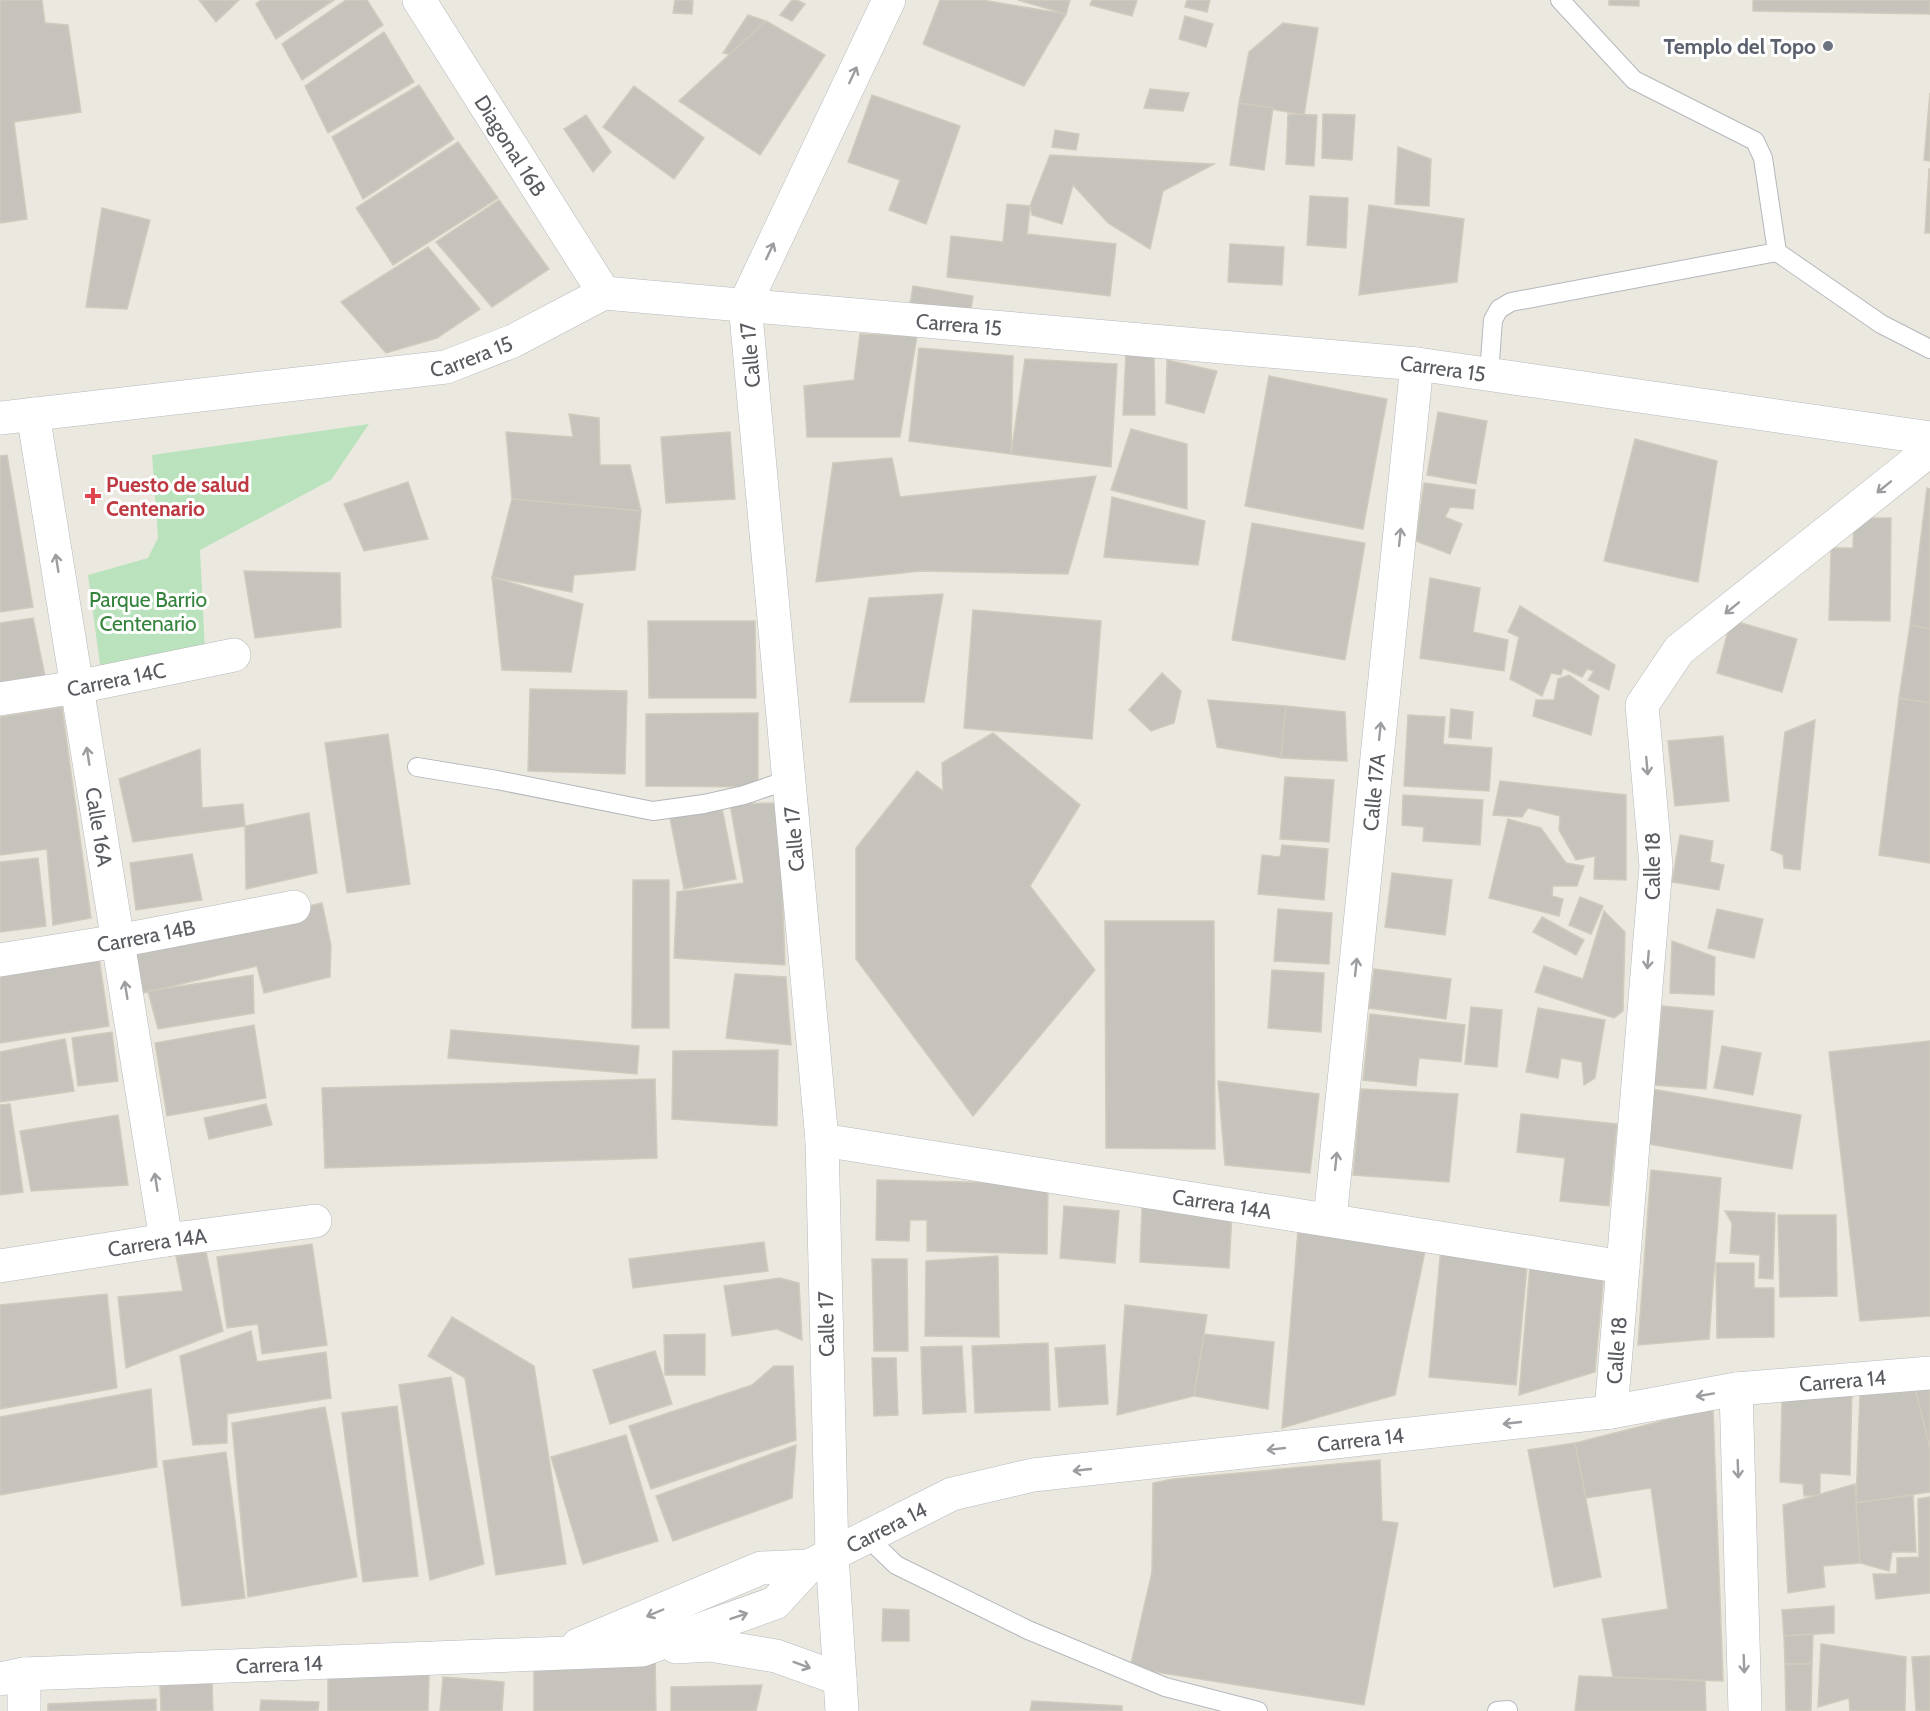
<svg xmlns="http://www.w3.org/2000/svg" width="1930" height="1711" font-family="Cabin,sans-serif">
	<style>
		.green { fill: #bae3bd }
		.building { fill: #c6c3bc; stroke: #d0cbbd; stroke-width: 1.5 }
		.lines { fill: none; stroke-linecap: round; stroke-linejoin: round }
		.lane-casing { stroke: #b5b7bc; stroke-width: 20 }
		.street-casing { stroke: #b5b7bc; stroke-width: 34 }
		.secondary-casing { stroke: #b5b8be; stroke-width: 34 }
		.lane { stroke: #fff; stroke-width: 18 }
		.street { stroke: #fff; stroke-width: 33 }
		.secondary { stroke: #fff; stroke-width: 33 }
		.oneway { stroke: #9b9da0 }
		.worship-dot { fill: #6b7280; stroke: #fff; stroke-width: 2 }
		.health-dot { fill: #e0444e; stroke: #fff; stroke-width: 2 }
		.labels { text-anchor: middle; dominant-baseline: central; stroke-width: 6; stroke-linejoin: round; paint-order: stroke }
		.worship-label { font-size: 21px; font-weight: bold; fill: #5b616d; stroke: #fff; text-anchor: end }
		.street-label { font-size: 21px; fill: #585b60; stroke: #fff }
		.health-label { font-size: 21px; font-weight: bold; fill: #be3a42; stroke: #fff; text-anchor: start }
		.park-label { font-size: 21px; fill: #34833c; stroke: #fff }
	</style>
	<rect width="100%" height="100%" fill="#ebe9df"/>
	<!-- green -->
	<polygon class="green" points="369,424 331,480 200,550 205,651 101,673 88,575 148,558 158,538 152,455"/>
	<!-- building -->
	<g class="building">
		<polygon points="0,0 42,0 45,23 68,25 81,112 14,122 27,219 0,223"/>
		<polygon points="199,0 239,0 216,22"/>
		<polygon points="261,0 334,0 276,39 256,4"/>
		<polygon points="346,0 367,0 383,25 302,80 282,44"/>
		<polygon points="675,0 693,0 692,14 673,13"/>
		<polygon points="792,0 797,0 805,4 792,21 780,15"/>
		<polygon points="940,0 982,0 1066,14 1024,86 923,44"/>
		<polygon points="1018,0 1070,0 1066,14"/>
		<polygon points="1092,0 1137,0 1132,16 1090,5"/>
		<polygon points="1187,0 1210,0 1207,12 1185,7"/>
		<polygon points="1609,0 1639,0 1639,6 1609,5"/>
		<polygon points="1753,0 1930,0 1930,14 1753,11"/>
		<polygon points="748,15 766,21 745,57 723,53"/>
		<polygon points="1185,16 1213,24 1206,47 1179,39"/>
		<polygon points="766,21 825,55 760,155 679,101"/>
		<polygon points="1283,23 1318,28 1304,115 1239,103 1249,52"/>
		<polygon points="384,32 414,82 328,133 305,86"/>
		<polygon points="419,85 454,139 363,199 332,137"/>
		<polygon points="634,86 704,138 674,179 603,127"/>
		<polygon points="1150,89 1189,93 1183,111 1144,108"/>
		<polygon points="1930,93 1930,161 1924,160"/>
		<polygon points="872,95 960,126 926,224 889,210 900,180 848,162"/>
		<polygon points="1239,103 1273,108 1264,170 1230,165"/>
		<polygon points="1288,114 1317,115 1314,166 1286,164"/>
		<polygon points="1323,114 1355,115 1352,160 1322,158"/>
		<polygon points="586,115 611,152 593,172 564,129"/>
		<polygon points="1055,130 1079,134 1076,150 1052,147"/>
		<polygon points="458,142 498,198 393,265 356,208"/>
		<polygon points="1398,147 1431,159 1429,206 1395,204"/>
		<polygon points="1050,155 1214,164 1163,191 1150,249 1108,223 1073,185 1062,224 1032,215 1030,206"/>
		<polygon points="1929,169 1930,169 1930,233 1925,233"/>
		<polygon points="1310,196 1348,198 1346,248 1307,245"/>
		<polygon points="499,200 549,269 492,307 436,242"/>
		<polygon points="1007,204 1030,206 1027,234 1116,244 1110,296 947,277 951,236 1003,242"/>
		<polygon points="1369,205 1464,219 1457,282 1359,295"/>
		<polygon points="102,208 150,220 127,309 86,307"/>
		<polygon points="1230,244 1284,247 1282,285 1228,282"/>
		<polygon points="428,247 480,309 437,338 386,353 341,302"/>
		<polygon points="913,286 973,296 969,321 909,311"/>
		<polygon points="860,334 917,336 900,437 807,437 804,386 854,380"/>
		<polygon points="919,348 1013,356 1011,454 909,441"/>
		<polygon points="1126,352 1154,354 1155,415 1123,415"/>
		<polygon points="1025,359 1117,364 1111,467 1011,454"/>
		<polygon points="1167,360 1217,371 1204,413 1166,403"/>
		<polygon points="1269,376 1387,399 1363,529 1245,506"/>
		<polygon points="1438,412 1487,421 1476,484 1427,475"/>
		<polygon points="569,414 599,418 600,465 630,465 641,511 512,499 506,432 573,437"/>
		<polygon points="1131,429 1187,444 1187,509 1111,490"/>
		<polygon points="730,432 735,499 666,503 661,437"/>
		<polygon points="1635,439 1717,461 1698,582 1604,561"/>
		<polygon points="7,455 33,607 0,612 0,456"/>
		<polygon points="892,458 900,497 1096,476 1068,574 921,571 816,582 833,463"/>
		<polygon points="408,482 428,539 364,551 344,504"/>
		<polygon points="1424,483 1475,490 1473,509 1450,507 1445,517 1462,524 1450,554 1416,541"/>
		<polygon points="1927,488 1930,489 1930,629 1910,625"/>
		<polygon points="1112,497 1205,521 1198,565 1104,557"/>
		<polygon points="512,499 641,511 635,570 574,575 572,592 492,577"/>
		<polygon points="1854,518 1891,518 1890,621 1829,620 1831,548 1853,548"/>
		<polygon points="1252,523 1365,543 1345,660 1232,640"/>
		<polygon points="244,571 340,573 341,627 255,638"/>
		<polygon points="492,577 583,604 571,672 502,670"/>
		<polygon points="1430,578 1480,588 1473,632 1508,640 1504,671 1420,658"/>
		<polygon points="943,594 924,702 850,702 869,598"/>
		<polygon points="1520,606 1615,665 1609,690 1588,680 1594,671 1587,669 1582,677 1563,668 1561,675 1551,673 1542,696 1510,679 1519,637 1508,632"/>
		<polygon points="973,610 1101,621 1092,739 964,728"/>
		<polygon points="33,618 46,681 0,689 0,623"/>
		<polygon points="1731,620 1797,639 1782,692 1717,673"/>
		<polygon points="648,621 755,621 756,698 649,698"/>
		<polygon points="1910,625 1930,629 1930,703 1899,698"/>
		<polygon points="1162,673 1181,691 1174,723 1151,731 1129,710"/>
		<polygon points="1569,675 1599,696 1591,735 1533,716 1536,700 1554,700 1558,679"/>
		<polygon points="530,689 627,691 625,774 528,771"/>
		<polygon points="1899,698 1930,703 1930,863 1879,855"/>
		<polygon points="1208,700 1286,706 1281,758 1217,747"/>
		<polygon points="1286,706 1345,712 1347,761 1281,758"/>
		<polygon points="62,707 91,918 53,925 47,849 0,855 0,717"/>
		<polygon points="1451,709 1473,712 1471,739 1449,737"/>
		<polygon points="758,713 758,787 646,786 646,714"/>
		<polygon points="1408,715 1445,717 1443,744 1492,748 1489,791 1404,786"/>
		<polygon points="1815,720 1800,870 1784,868 1783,855 1771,850 1785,732"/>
		<polygon points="993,733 1080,805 1030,886 1095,970 973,1116 856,959 856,848 917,771 943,791 942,763"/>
		<polygon points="388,734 410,884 347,893 325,743"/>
		<polygon points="1723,736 1729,801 1675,806 1668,741"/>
		<polygon points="200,749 202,808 243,804 245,826 133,842 119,779"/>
		<polygon points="1285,777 1334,780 1329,842 1280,839"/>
		<polygon points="1500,781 1626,795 1626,880 1594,879 1595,856 1576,860 1559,830 1560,816 1528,808 1522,817 1493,815"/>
		<polygon points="1403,795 1483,800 1480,845 1423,841 1424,827 1402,825"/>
		<polygon points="779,803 785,965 674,958 677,892 744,883 730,804"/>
		<polygon points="722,808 736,879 684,889 670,818"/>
		<polygon points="309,813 317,873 246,889 245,826"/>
		<polygon points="1508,819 1541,828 1566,863 1584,866 1577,886 1553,886 1552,896 1563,899 1559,916 1489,898"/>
		<polygon points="1680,835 1713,841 1710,862 1724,865 1719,890 1672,882"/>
		<polygon points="1282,845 1328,849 1324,900 1258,894 1262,855 1280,857"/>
		<polygon points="192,854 202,900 136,910 130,863"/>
		<polygon points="38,858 46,926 0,932 0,862"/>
		<polygon points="1392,873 1452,880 1445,935 1385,927"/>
		<polygon points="633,880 669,880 669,1028 632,1028"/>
		<polygon points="1580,897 1603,906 1591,934 1569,925"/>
		<polygon points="322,903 331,945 330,977 264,993 257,966 143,993 133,948"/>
		<polygon points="1278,909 1332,913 1329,964 1274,961"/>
		<polygon points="1717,909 1763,919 1754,958 1708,948"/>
		<polygon points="1604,911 1625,932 1623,1011 1614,1018 1535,992 1544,966 1583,979"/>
		<polygon points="1542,917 1584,940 1576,955 1533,932"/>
		<polygon points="1105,921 1214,921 1215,1149 1106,1148"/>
		<polygon points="1672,941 1715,957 1714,995 1670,993"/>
		<polygon points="99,957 109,1026 0,1043 0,972"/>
		<polygon points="1374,969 1451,979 1446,1019 1369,1008"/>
		<polygon points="1272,970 1324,973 1321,1032 1268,1028"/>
		<polygon points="735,974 786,977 791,1045 726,1038"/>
		<polygon points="253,975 254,1013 158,1029 148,991"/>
		<polygon points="1662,1006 1713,1011 1706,1089 1654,1085"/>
		<polygon points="1471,1007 1502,1010 1497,1067 1465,1064"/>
		<polygon points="1538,1008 1605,1020 1595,1078 1584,1085 1582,1062 1561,1058 1558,1078 1526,1072"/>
		<polygon points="1370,1014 1465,1025 1461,1062 1419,1058 1416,1086 1363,1080"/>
		<polygon points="254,1025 266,1098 167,1116 155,1043"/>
		<polygon points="451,1030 639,1046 637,1074 448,1058"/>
		<polygon points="112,1032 118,1081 78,1086 72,1038"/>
		<polygon points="65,1039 74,1091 0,1102 0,1052"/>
		<polygon points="1930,1041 1930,1316 1860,1321 1829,1052"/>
		<polygon points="1722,1046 1761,1053 1753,1095 1714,1088"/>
		<polygon points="778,1050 777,1126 672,1119 673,1051"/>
		<polygon points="655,1079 657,1158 325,1168 322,1088"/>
		<polygon points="1218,1081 1319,1094 1310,1173 1225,1165"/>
		<polygon points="1361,1089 1458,1094 1449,1182 1353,1175"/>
		<polygon points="1652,1089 1801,1115 1792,1169 1642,1143"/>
		<polygon points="10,1104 23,1192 0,1195 0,1105"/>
		<polygon points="266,1104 272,1125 209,1139 204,1118"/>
		<polygon points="1521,1114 1617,1124 1609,1206 1560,1201 1565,1158 1517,1152"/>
		<polygon points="118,1115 128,1185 31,1191 20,1131"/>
		<polygon points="1651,1170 1721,1178 1709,1339 1638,1345"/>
		<polygon points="877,1180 1048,1184 1047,1254 927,1251 927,1220 910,1220 909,1241 876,1240"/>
		<polygon points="1064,1206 1119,1211 1115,1263 1060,1258"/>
		<polygon points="1142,1207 1232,1213 1229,1268 1140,1262"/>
		<polygon points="1725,1211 1775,1213 1773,1279 1759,1278 1760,1255 1730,1253 1732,1223"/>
		<polygon points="1778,1215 1836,1215 1837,1296 1780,1297"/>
		<polygon points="1298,1230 1427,1242 1395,1395 1282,1428"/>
		<polygon points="764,1242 768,1271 633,1288 629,1259"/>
		<polygon points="312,1244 327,1345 262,1354 258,1324 227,1328 217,1257"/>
		<polygon points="1441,1247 1528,1256 1516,1385 1429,1377"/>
		<polygon points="206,1252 223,1331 126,1368 118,1297 183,1291 176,1256"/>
		<polygon points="998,1256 999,1337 925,1336 926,1261"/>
		<polygon points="872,1259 907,1259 908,1351 874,1351"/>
		<polygon points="1716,1263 1754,1263 1754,1288 1774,1288 1774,1337 1717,1338"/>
		<polygon points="1530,1266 1604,1273 1595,1372 1519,1395"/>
		<polygon points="780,1278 799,1283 802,1340 777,1329 732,1336 724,1286"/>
		<polygon points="107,1294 117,1388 0,1409 0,1305"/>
		<polygon points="1125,1305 1207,1315 1194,1396 1117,1415"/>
		<polygon points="452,1317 534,1366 566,1564 496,1575 465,1378 428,1356"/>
		<polygon points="251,1331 257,1362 326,1352 331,1398 227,1414 227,1443 193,1445 180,1356"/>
		<polygon points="705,1334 705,1375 665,1375 664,1335"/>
		<polygon points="1204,1334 1274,1342 1268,1409 1194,1396"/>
		<polygon points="1048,1343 1050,1410 975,1413 972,1346"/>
		<polygon points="1105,1345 1108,1404 1059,1407 1055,1348"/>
		<polygon points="962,1346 966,1412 923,1414 921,1347"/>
		<polygon points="655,1351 672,1404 610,1424 593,1370"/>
		<polygon points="872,1358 896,1358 898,1415 874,1416"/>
		<polygon points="774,1366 793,1366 796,1440 651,1489 629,1426 752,1385"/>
		<polygon points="451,1377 484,1564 430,1580 399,1385"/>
		<polygon points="1914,1384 1930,1448 1930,1492 1856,1503 1860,1393"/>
		<polygon points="1914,1384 1930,1384 1930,1448"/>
		<polygon points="1852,1387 1850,1475 1820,1473 1820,1495 1804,1496 1803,1484 1780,1482 1782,1401"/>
		<polygon points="151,1389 157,1467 0,1495 0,1417"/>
		<polygon points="397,1406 418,1576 363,1582 342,1413"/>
		<polygon points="325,1407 357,1577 248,1597 232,1423"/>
		<polygon points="1713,1408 1723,1681 1613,1677 1602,1619 1668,1609 1651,1488 1586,1498 1575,1443"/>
		<polygon points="626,1435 658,1541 583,1564 551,1457"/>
		<polygon points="1575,1443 1601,1577 1554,1587 1528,1450"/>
		<polygon points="796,1445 792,1498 673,1541 656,1496"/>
		<polygon points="226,1452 245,1598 182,1606 163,1461"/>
		<polygon points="1380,1460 1382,1521 1398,1523 1364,1705 1130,1668 1152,1572 1153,1483 1173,1479"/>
		<polygon points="1855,1484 1860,1563 1823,1566 1825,1587 1788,1593 1783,1505"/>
		<polygon points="1913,1495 1916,1552 1892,1552 1889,1571 1860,1563 1856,1503"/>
		<polygon points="1930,1497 1930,1593 1876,1599 1873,1574 1897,1574 1897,1558 1919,1557 1918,1499"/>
		<polygon points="1834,1606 1834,1633 1784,1636 1782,1610"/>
		<polygon points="883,1609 909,1610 909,1641 882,1641"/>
		<polygon points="1813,1634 1812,1664 1785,1664 1784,1636"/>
		<polygon points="1821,1644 1906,1657 1905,1711 1850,1711 1849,1698 1818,1707"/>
		<polygon points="655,1652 656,1711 534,1711 534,1653"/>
		<polygon points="1930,1656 1930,1711 1916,1711 1912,1657"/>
		<polygon points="1785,1664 1812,1664 1811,1711 1786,1711"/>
		<polygon points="328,1673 429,1675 428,1711 328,1711"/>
		<polygon points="1579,1676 1705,1681 1706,1711 1575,1711"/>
		<polygon points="443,1677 504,1682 502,1711 440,1711"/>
		<polygon points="212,1683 213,1711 161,1711 160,1685"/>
		<polygon points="762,1685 756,1711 671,1711 671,1687"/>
		<polygon points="156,1699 156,1711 48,1711 48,1704"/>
		<polygon points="261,1700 319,1702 318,1711 260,1711"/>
		<polygon points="1032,1701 1122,1706 1122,1711 1030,1711"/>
	</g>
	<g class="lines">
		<!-- lane casing -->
		<g class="lane-casing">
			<g id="lane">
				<polyline points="1777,252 1881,324 1930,349"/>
				<polyline points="1489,374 1493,320 1499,309 1511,302 1777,252 1763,158 1755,141 1634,80 1560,0"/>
				<polyline points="417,767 497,780 653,811 704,804 744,795 788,780"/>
				<polyline points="868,1538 896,1565 1028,1630 1165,1687 1258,1711"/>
				<polyline points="1497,1711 1508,1710"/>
			</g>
		</g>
		<!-- street casing -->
		<g class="street-casing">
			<g id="street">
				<path id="s1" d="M 419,0 L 604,293"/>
				<path id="s2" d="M 33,414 L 166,1240"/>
				<path id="s3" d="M 0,699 L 77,687 L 234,655"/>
				<path id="s4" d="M 0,960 L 118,941 L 294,907"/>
				<path id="s5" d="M 822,1140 L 1623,1267"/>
				<path id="s6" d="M 1330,1219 L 1417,364"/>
				<path id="s7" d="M 0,1266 L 166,1240 L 315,1221"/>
				<polyline points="1736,1389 1745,1711"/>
				<path id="s8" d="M 1611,1412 L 1656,866 L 1642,705 L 1679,650 L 1930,450"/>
				<polyline points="24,1674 24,1711"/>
				<polyline points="842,1711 832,1555 822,1140 745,304 889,0"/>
			</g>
		</g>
		<!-- secondary casing -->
		<g class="secondary-casing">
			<g id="secondary">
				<path id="s9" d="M 0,418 L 446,367 L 513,341 L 604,293 L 1417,364 L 1930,438"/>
				<polyline points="578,1645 761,1568 809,1566"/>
				<polyline points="676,1647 710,1645 776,1656 840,1679"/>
				<path id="s10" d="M 0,1679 L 24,1674 L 642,1650 L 775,1603 L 809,1566 L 952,1494 L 1033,1475 L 1611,1412 L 1736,1389 L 1930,1373"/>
			</g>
		</g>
		<!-- lane -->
		<use href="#lane" class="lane"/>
		<!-- street -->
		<use href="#street" class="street"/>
		<!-- secondary -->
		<use href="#secondary" class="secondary"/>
	</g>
	<!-- one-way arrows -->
	<defs><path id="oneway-shaft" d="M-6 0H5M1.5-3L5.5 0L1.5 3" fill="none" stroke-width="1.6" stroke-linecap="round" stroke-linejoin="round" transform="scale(1.5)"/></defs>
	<g class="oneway">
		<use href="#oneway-shaft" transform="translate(853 75) rotate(-65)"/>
		<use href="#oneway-shaft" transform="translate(770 251) rotate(-65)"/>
		<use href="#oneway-shaft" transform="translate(1884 487) rotate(141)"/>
		<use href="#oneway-shaft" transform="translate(1400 537) rotate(-84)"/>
		<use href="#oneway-shaft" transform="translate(57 563) rotate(-99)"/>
		<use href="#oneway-shaft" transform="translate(1732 608) rotate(141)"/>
		<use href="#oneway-shaft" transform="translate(1380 731) rotate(-84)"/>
		<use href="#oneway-shaft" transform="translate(88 756) rotate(-99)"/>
		<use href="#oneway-shaft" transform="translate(1647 766) rotate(85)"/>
		<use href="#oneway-shaft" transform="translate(1648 960) rotate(95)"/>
		<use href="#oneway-shaft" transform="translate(1356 967) rotate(-84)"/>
		<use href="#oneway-shaft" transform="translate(126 990) rotate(-99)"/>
		<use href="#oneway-shaft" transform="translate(1336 1161) rotate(-84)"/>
		<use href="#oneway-shaft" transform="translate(156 1182) rotate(-99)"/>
		<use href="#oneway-shaft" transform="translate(1705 1395) rotate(170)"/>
		<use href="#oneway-shaft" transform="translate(1512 1423) rotate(174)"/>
		<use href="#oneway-shaft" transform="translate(1276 1449) rotate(174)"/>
		<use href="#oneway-shaft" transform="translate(1738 1469) rotate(88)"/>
		<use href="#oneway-shaft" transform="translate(1082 1470) rotate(174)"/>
		<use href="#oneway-shaft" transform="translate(655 1613) rotate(157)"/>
		<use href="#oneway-shaft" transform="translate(739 1616) rotate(-19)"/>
		<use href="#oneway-shaft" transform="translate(1744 1664) rotate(88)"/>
		<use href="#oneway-shaft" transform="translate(802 1665) rotate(20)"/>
	</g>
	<!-- markers -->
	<circle class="worship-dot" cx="1828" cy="46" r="6"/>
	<path class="health-dot" d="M90 487h6v6h6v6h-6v6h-6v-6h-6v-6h6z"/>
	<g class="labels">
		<!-- worship labels -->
		<g class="worship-label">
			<text x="1816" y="46">Templo del Topo</text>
		</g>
		<!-- street labels -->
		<g class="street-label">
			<text stroke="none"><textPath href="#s1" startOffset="172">Diagonal 16B</textPath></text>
			<text stroke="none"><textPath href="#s9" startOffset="980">Carrera 15</textPath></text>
			<text stroke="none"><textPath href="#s9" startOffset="476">Carrera 15</textPath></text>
			<text transform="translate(750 355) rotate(-95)">Calle 17</text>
			<text stroke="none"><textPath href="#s9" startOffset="1466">Carrera 15</textPath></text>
			<text stroke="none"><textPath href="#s3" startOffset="118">Carrera 14C</textPath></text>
			<text stroke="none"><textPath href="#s6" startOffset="429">Calle 17A</textPath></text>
			<text stroke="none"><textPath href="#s2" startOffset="418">Calle 16A</textPath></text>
			<text transform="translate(794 839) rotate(-95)">Calle 17</text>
			<text transform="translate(1652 866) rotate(-90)">Calle 18</text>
			<text stroke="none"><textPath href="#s4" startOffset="148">Carrera 14B</textPath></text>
			<text stroke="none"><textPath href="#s5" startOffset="405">Carrera 14A</textPath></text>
			<text stroke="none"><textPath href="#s7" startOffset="159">Carrera 14A</textPath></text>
			<text transform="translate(826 1324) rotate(-91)">Calle 17</text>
			<text stroke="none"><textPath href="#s8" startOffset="62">Calle 18</textPath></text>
			<text stroke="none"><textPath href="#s10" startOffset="1893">Carrera 14</textPath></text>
			<text stroke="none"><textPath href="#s10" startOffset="1407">Carrera 14</textPath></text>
			<text stroke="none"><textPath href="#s10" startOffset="921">Carrera 14</textPath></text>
			<text stroke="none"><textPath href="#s10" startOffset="280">Carrera 14</textPath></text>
		</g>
		<!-- health labels -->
		<g class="health-label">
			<text x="106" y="484">Puesto de salud<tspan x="106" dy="24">Centenario</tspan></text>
		</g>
		<!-- park labels -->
		<g class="park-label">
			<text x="148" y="599">Parque Barrio<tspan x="148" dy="24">Centenario</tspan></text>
		</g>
	</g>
</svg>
